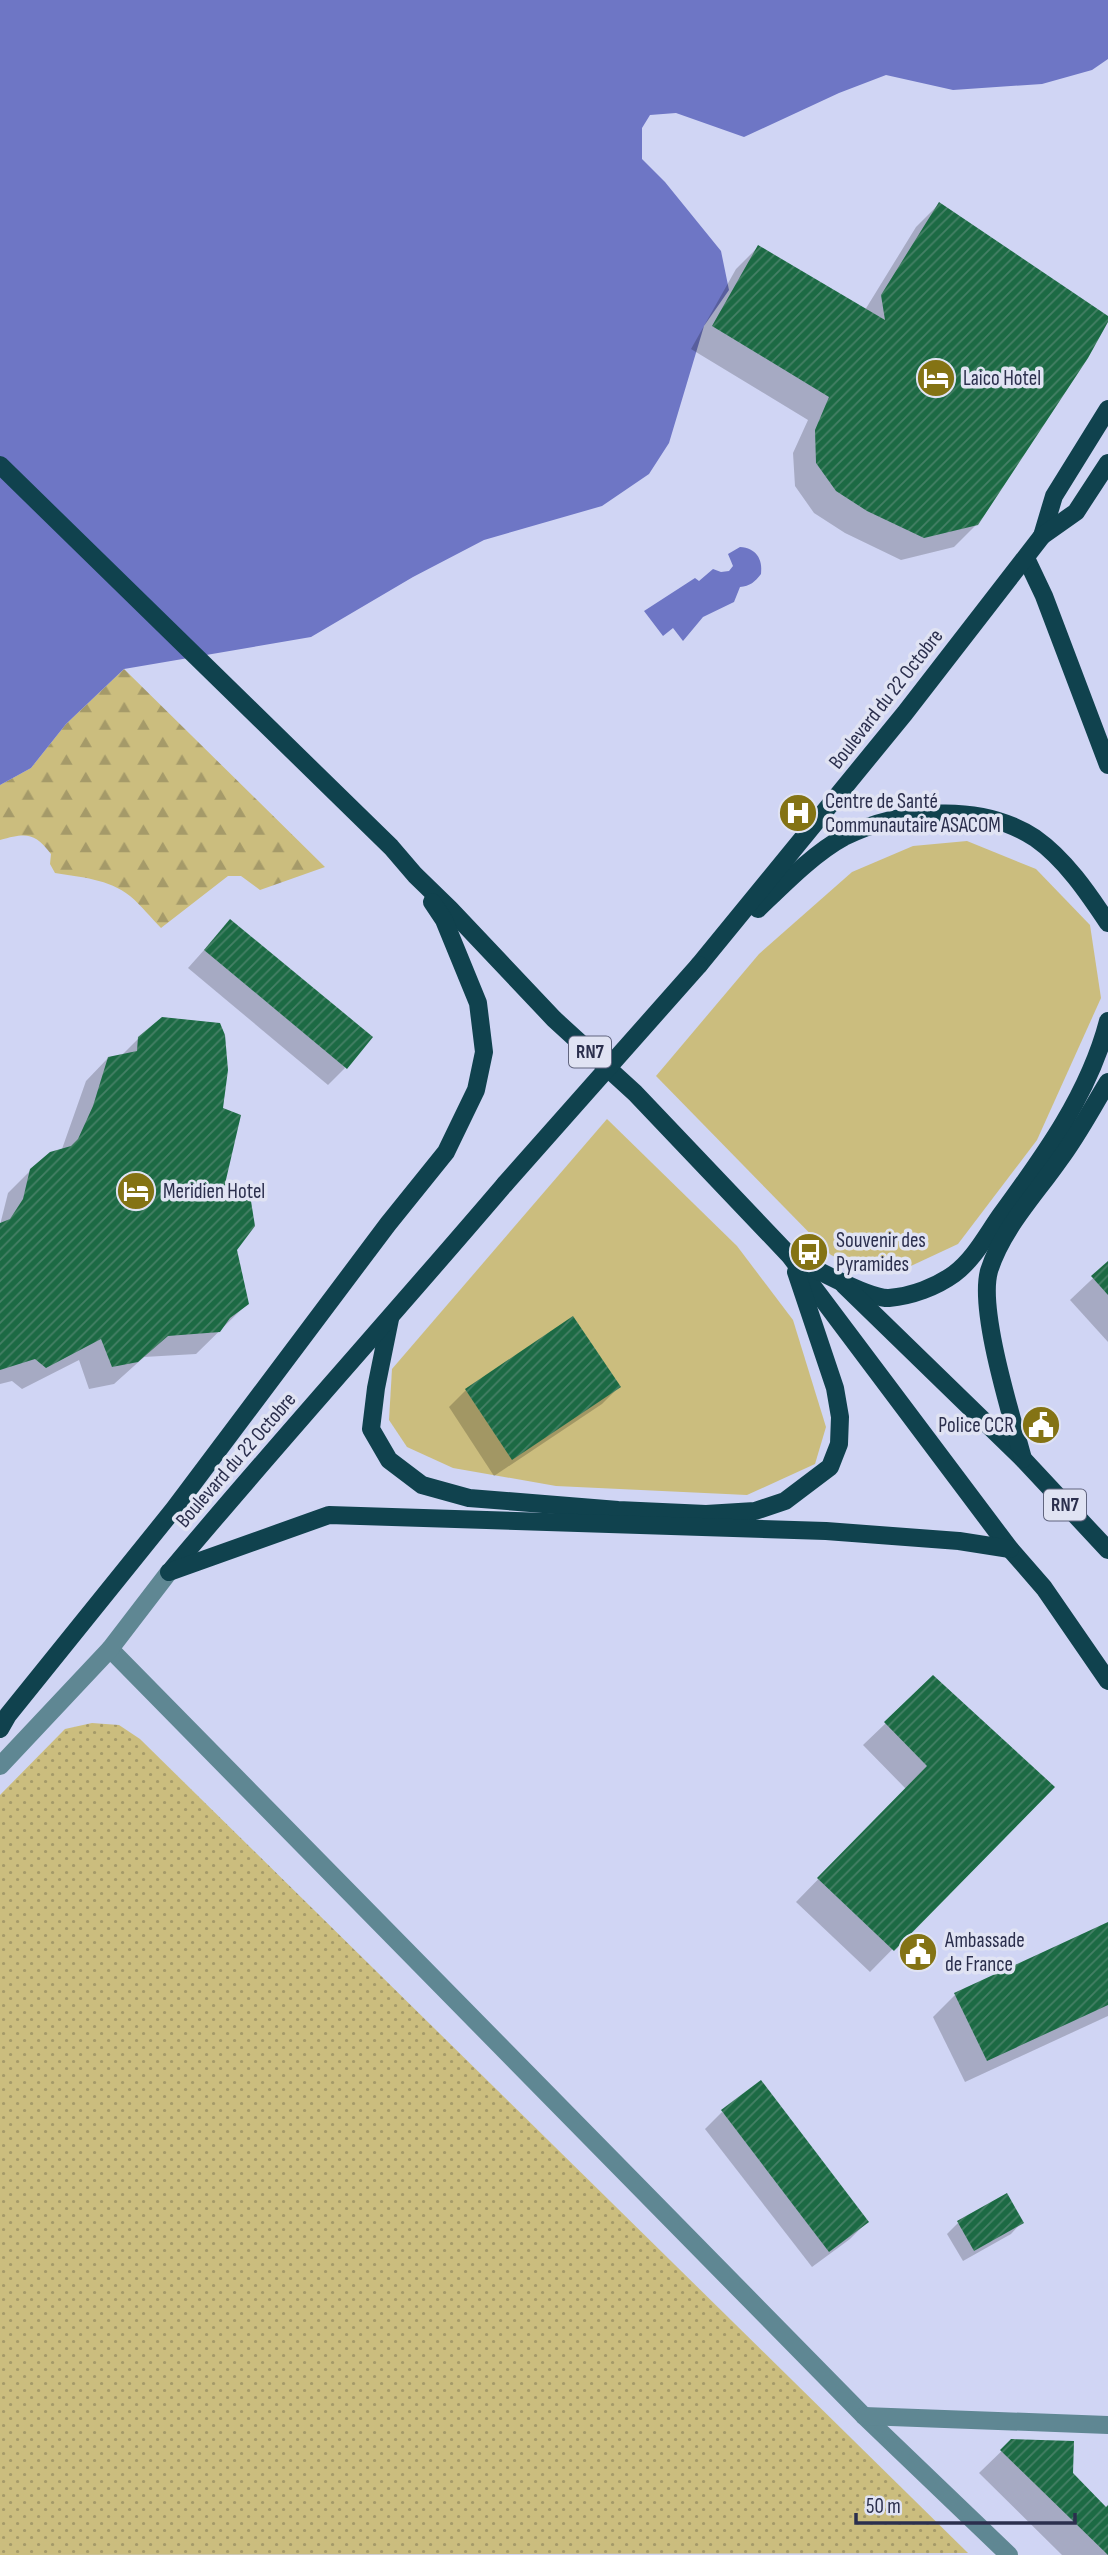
<svg xmlns="http://www.w3.org/2000/svg" width="1108" height="2555" font-family="'Sofia Sans Condensed',sans-serif">
	<style>
		.grass { fill: url(#grass-dots) }
		.forest { fill: url(#forest-firs) }
		.park { fill: #cbbd7e }
		.water { fill: #6e76c5 }
		.shadow { fill: #0003 }
		.building { fill: url(#building-hatch) }
		.lines { fill: none; stroke-linecap: round; stroke-linejoin: round }
		.minor { stroke: #5f8793; stroke-width: 18 }
		.major { stroke: #10424e; stroke-width: 18 }
		.major-bridge { stroke: #10424e; stroke-width: 18 }
		.labels { text-anchor: middle; dominant-baseline: central; stroke-width: 7; stroke-linejoin: round; paint-order: stroke }
		.shield { fill: #e0e3f3; stroke: #61657f; stroke-width: 2 }
		.shield-label { font-size: 19px; font-weight: bold; fill: #2b2f4d }
		.poi-label { font-size: 21px; fill: #2b2f4d; stroke: #e0e3f3; text-anchor: start }
		.street-label { font-size: 21px; fill: #2b2f4d; stroke: #e0e3f3 }
	</style>
	<defs>
		<pattern id="grass-dots" width="8" height="8" patternUnits="userSpaceOnUse" patternTransform="scale(1.75)"><rect width="8" height="8" fill="#cbbd7e"/><path d="M2 2h.1M6 6h.1" fill="none" stroke="#a59a69" stroke-width="1.8" stroke-linecap="round"/></pattern>
		<pattern id="forest-firs" width="22" height="20" patternUnits="userSpaceOnUse" patternTransform="scale(1.75)"><rect width="22" height="20" fill="#cbbd7e"/><path d="M5 1l3.5 6h-7zM16 11l3.5 6h-7z" fill="#a59a69"/></pattern>
		<pattern id="building-hatch" width="6" height="6" patternUnits="userSpaceOnUse" patternTransform="scale(1.75)"><rect width="6" height="6" fill="#1c6a44"/><path d="M-1 1l2-2M0 6l6-6M5 7l2-2" fill="none" stroke="#458066"/></pattern>
	</defs>
	<rect width="100%" height="100%" fill="#d0d5f4"/>
	<!-- grass -->
	<polygon class="grass" points="92,1723 119,1725 140,1739 968,2553 0,2555 0,1795 65,1729"/>
	<!-- forest -->
	<path class="forest" d="M 124,669 L 325,867 L 260,890 L 241,876 L 228,876 L 161,928 C 151,918 141,905 130,896 C 109,879 80,877 55,873 L 50,864 L 51,854 C 34,832 26,833 0,840 L 0,785 L 31,768 L 66,724 Z"/>
	<!-- park -->
	<g class="park">
		<polygon points="967,841 1036,869 1090,925 1101,998 1037,1140 958,1244 898,1272 862,1269 831,1255 656,1076 759,954 852,872 913,846"/>
		<polygon points="607,1119 737,1246 793,1320 826,1427 815,1464 747,1495 556,1486 453,1468 407,1447 389,1420 392,1369"/>
	</g>
	<!-- water -->
	<g class="water">
		<polygon points="0,0 1108,0 1108,59 1092,70 1042,84 953,90 886,75 839,93 744,137 676,113 650,115 642,128 642,159 665,182 721,251 729,290 704,326 669,443 649,474 602,506 484,540 413,577 311,637 124,669 66,724 31,768 0,785"/>
		<path d="M 740,547 C 756,548 763,559 761,574 C 755,582 750,586 740,587 L 734,602 L 703,617 L 683,641 L 673,628 L 663,636 L 644,611 L 695,578 L 699,581 L 713,569 L 721,572 L 729,571 L 733,566 L 728,554 Z"/>
	</g>
	<!-- shadow -->
	<g class="shadow">
		<polygon points="939,204 1108,318 977,524 954,547 901,560 845,533 814,513 795,486 793,453 808,420 691,349 736,269 758,247 865,310 916,227"/>
		<polygon points="230,921 345,1068 328,1085 188,968"/>
		<polygon points="139,1038 221,1109 223,1186 247,1304 196,1354 144,1357 114,1384 89,1389 79,1360 22,1389 12,1381 0,1384 0,1225 8,1193 31,1170 62,1149 86,1081 108,1058 121,1056"/>
		<polygon points="1108,1264 1108,1342 1070,1300"/>
		<polygon points="573,1319 619,1387 602,1404 494,1476 449,1407 466,1390"/>
		<polygon points="886,1723 1052,1787 870,1972 796,1902 906,1789 863,1745"/>
		<polygon points="1108,1924 1108,2016 965,2082 933,2017 955,1995"/>
		<polygon points="722,2112 867,2222 850,2239 812,2267 705,2129"/>
		<polygon points="959,2222 1022,2222 1011,2234 963,2261 947,2234"/>
		<polygon points="1012,2441 1071,2474 1106,2510 1108,2508 1108,2555 1062,2555 979,2473"/>
	</g>
	<!-- building -->
	<g class="building">
		<polygon points="939,202 1108,316 1108,322 1088,358 978,525 924,538 867,511 836,491 816,463 815,430 829,397 712,326 758,245 885,320 881,295"/>
		<polygon points="230,919 373,1037 347,1069 204,950"/>
		<polygon points="162,1017 220,1023 225,1035 228,1070 223,1108 241,1115 225,1184 246,1187 250,1195 255,1226 237,1250 249,1304 230,1318 220,1332 168,1336 138,1362 112,1367 101,1339 46,1368 35,1359 0,1370 0,1223 10,1219 23,1199 30,1169 50,1152 71,1146 78,1139 93,1106 108,1057 137,1051 138,1037"/>
		<polygon points="1108,1261 1108,1295 1091,1276"/>
		<polygon points="573,1316 621,1387 512,1460 465,1389"/>
		<polygon points="933,1675 1055,1787 894,1951 817,1878 927,1766 884,1722"/>
		<polygon points="1108,1922 1108,2005 987,2061 954,1993"/>
		<polygon points="761,2080 869,2222 829,2252 721,2110"/>
		<polygon points="1007,2193 1024,2223 974,2251 957,2221"/>
		<polygon points="1011,2439 1074,2441 1073,2473 1106,2507 1108,2505 1108,2555 1000,2450"/>
	</g>
	<g class="lines">
		<!-- minor -->
		<g class="minor">
			<polyline points="110,1649 864,2416 1009,2555"/>
			<polyline points="0,1766 110,1649 169,1572"/>
			<polyline points="864,2416 1108,2425"/>
		</g>
		<!-- major -->
		<g class="major">
			<polyline points="0,465 391,847 415,875 450,909 554,1019 635,1093 790,1256 1010,1549 1044,1588 1108,1681"/>
			<polyline points="1042,536 1054,496 1108,409"/>
			<polyline points="1026,558 1044,596 1108,765"/>
			<path d="M 758,909 C 782,886 814,853 844,837 C 901,809 980,802 1035,838 C 1065,859 1088,893 1108,923"/>
			<polyline points="699,965 905,713 1042,536 1076,512 1108,463"/>
			<path d="M 796,1259 C 815,1269 870,1299 889,1298 C 912,1296 936,1287 954,1274 C 974,1259 986,1236 1000,1216 C 1044,1156 1089,1094 1108,1021"/>
			<polyline points="844,1285 1023,1459 1108,1550"/>
			<polyline points="390,1319 376,1388 371,1429 389,1460 422,1485 469,1498 618,1510 706,1514 755,1511 785,1501 830,1467 839,1444 840,1417 835,1388 796,1272"/>
			<path d="M 1023,1459 C 1012,1417 978,1311 989,1271 C 1002,1229 1035,1195 1060,1159 C 1078,1135 1092,1108 1108,1082"/>
			<path d="M 172,1569 C 281,1439 395,1313 505,1184"/>
			<polyline points="169,1572 329,1515 826,1531 959,1541 1010,1549"/>
			<polyline points="0,1729 8,1715 174,1509 388,1224 446,1152 476,1090 484,1052 478,1003 444,920 432,902"/>
		</g>
		<!-- major-bridge -->
		<polyline class="major-bridge" points="505,1184 699,965"/>
	</g>
	<!-- icons -->
	<defs>
		<g id="hotel-disc" transform="scale(2.0125)"><circle r="9.5" fill="#847314" stroke="#e0e3f3"/><path d="M-6-4.5h1.5V1H6V5H4.5V3h-9V5H-6ZM-4 0a1.8 1.8 0 1 1 3.6 0ZM.5 0V-2.5h3Q6-2.5 6 0Z" fill="#fff"/></g>
		<g id="hospital-disc" transform="scale(2.0125)"><circle r="9.5" fill="#847314" stroke="#e0e3f3"/><path d="M-5-5h3v3.5h4V-5h3V5h-3V1.5h-4V5h-3Z" fill="#fff"/></g>
		<g id="bus-disc" transform="scale(2.0125)"><circle r="9.5" fill="#847314" stroke="#e0e3f3"/><path d="M-5-6H5V4H4V6H2V4H-2V6H-4V4H-5ZM-3.5-4V0h7V-4ZM-3.5 1.2v1.5H-2V1.2ZM2 1.2v1.5H3.5V1.2Z" fill="#fff"/></g>
		<g id="civic-disc" transform="scale(2.0125)"><circle r="9.5" fill="#847314" stroke="#e0e3f3"/><path d="M-.6-6.5H3V-4.5H.6V-3L4-1V1h2V6H-6V1h2V-1L-.6-3ZM-1.2 2.5V6h2.4V2.5Z" fill="#fff"/></g>
	</defs>
	<g fill-rule="evenodd">
		<use href="#hotel-disc" x="936" y="378"/>
		<use href="#hospital-disc" x="798" y="813"/>
		<use href="#hotel-disc" x="136" y="1191"/>
		<use href="#bus-disc" x="809" y="1252"/>
		<use href="#civic-disc" x="1041" y="1425"/>
		<use href="#civic-disc" x="918" y="1952"/>
	</g>
	<g class="labels">
		<!-- shield labels -->
		<g class="shield">
			<rect x="569" y="1036.5" width="42" height="31" rx="5"/>
			<rect x="1044" y="1489.5" width="42" height="31" rx="5"/>
		</g>
		<g class="shield-label">
			<text x="590" y="1052">RN7</text>
			<text x="1065" y="1505">RN7</text>
		</g>
		<!-- poi labels -->
		<g class="poi-label">
			<text x="963" y="378">Laico Hotel</text>
			<text x="825" y="801">Centre de Santé<tspan x="825" dy="24">Communautaire ASACOM</tspan></text>
			<text x="163" y="1191">Meridien Hotel</text>
			<text x="836" y="1240">Souvenir des<tspan x="836" dy="24">Pyramides</tspan></text>
			<text x="1014" y="1425" text-anchor="end">Police CCR</text>
			<text x="945" y="1940">Ambassade<tspan x="945" dy="24">de France</tspan></text>
		</g>
		<!-- street labels -->
		<g class="street-label">
			<text transform="translate(886 699) rotate(-52)">Boulevard du 22 Octobre</text>
			<text transform="translate(236 1460) rotate(-49)">Boulevard du 22 Octobre</text>
		</g>
	</g>
	<!-- scale -->
	<path d="M856 2513v10h219v-10" fill="none" stroke="#2b2f4d" stroke-width="3.5"/>
	<text x="866" y="2513" font-size="21" fill="#2b2f4d" stroke="#e0e3f3" stroke-width="5" paint-order="stroke">50 m</text>
</svg>
